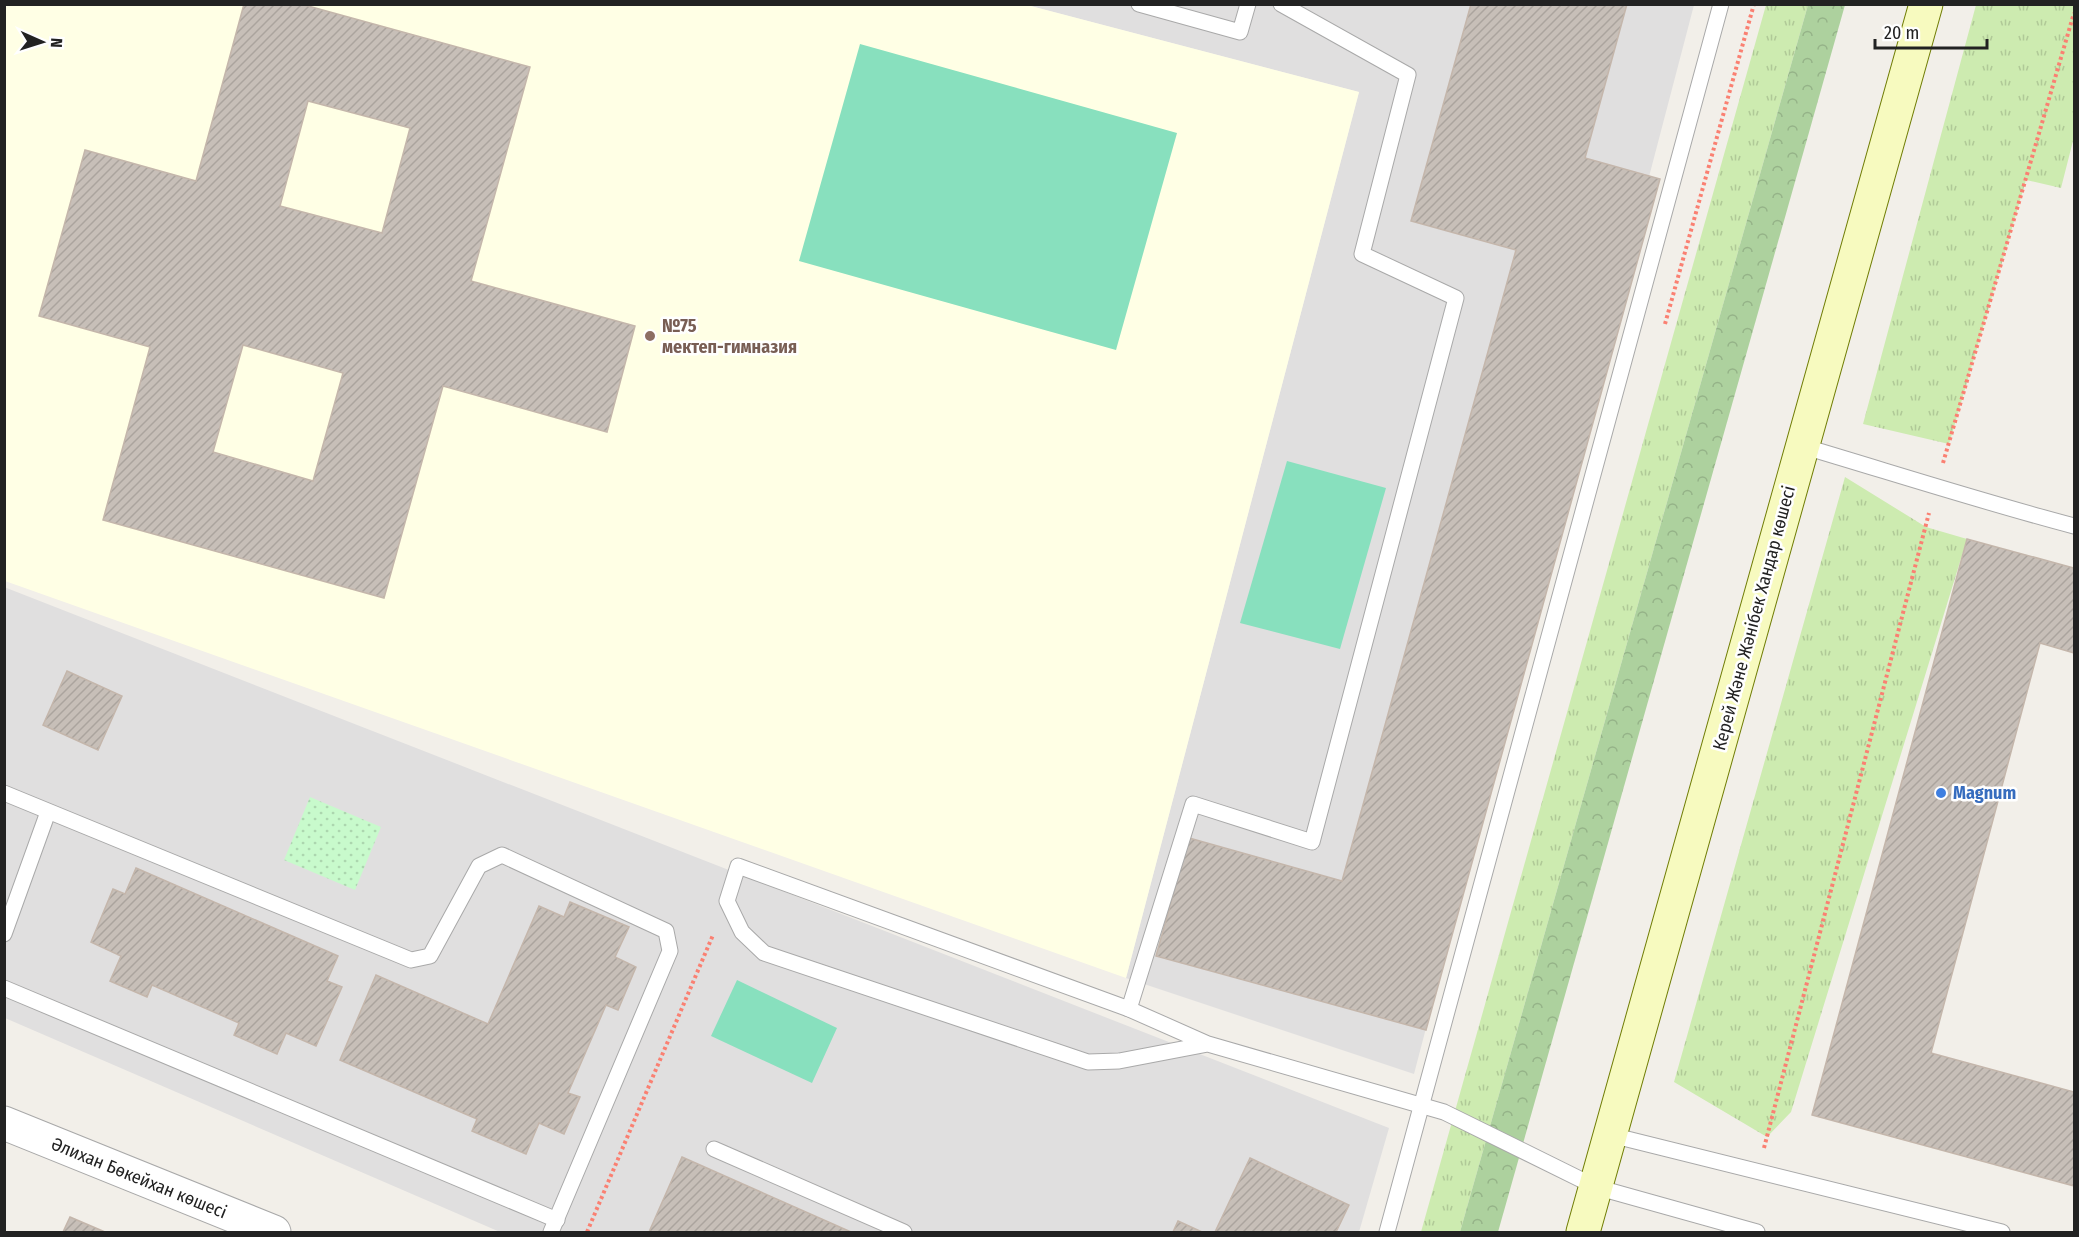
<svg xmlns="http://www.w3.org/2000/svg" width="2079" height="1237" font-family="'Fira Sans Condensed',sans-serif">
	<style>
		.residential { fill: #e0dfdf }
		.education { fill: #ffffe5 }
		.grass { fill: url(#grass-tufts) }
		.forest { fill: url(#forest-crowns) }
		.park { fill: url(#park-dots) }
		.pitch { fill: #88e0be }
		.building { fill: url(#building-hatch); stroke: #c4b6ab; stroke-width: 1.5; fill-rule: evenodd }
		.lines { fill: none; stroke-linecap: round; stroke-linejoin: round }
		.service-casing { stroke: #a9a9a9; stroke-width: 17 }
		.tertiary-casing { stroke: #a9a9a9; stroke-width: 35 }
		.secondary-casing { stroke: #707d05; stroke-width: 35 }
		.path { stroke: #fa8072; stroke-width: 4; stroke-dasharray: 3 3; stroke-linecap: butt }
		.service { stroke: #fff; stroke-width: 15 }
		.tertiary { stroke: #fff; stroke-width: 33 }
		.secondary { stroke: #f7fabf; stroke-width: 33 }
		.education-dot { fill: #8d6e63; stroke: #fff; stroke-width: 2 }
		.shop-dot { fill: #3f7fe0; stroke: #fff; stroke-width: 2 }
		.labels { text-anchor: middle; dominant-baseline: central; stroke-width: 5; stroke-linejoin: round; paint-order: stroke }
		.education-label { font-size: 18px; font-weight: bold; fill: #785e54; stroke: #fff; text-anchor: start }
		.street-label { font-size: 18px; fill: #222; stroke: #fff }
		.shop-label { font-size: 18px; font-weight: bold; fill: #366cbe; stroke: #fff; text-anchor: start }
	</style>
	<defs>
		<pattern id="grass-tufts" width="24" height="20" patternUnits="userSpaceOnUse" patternTransform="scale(1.5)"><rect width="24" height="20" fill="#cdebb0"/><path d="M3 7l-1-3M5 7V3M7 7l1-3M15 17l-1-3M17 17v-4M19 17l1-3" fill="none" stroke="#b0c997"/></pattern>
		<pattern id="forest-crowns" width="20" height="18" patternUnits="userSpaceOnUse" patternTransform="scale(1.5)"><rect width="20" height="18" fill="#add19e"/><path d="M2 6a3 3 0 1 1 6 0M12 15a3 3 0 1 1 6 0" fill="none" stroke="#95b388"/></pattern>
		<pattern id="park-dots" width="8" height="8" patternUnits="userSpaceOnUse" patternTransform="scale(1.5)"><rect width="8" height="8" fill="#c8facc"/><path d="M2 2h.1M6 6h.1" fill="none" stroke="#acd6af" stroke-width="1.8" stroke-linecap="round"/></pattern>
		<pattern id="building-hatch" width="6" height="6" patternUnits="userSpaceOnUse" patternTransform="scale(1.5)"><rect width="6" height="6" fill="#c7bfb8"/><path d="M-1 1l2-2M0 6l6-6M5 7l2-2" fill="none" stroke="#aba49e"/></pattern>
	</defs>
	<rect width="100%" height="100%" fill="#f2efe9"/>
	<!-- residential -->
	<g class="residential">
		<polygon points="1027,5 1694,5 1414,1074 1126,978 1359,92"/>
		<polygon points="4,587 1389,1128 1359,1232 500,1232 5,1018"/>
	</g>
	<!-- education -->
	<polygon class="education" points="5,5 1027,5 1359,92 1126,978 5,581"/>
	<!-- grass -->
	<g class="grass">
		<polygon points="1766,5 1808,5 1460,1232 1421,1232"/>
		<polygon points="1976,5 2074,5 2074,137 2061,188 2026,180 1949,444 1863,424"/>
		<polygon points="1845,477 1926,527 1967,539 1791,1112 1767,1137 1674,1082"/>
	</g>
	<!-- forest -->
	<polygon class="forest" points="1808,5 1845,5 1498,1232 1460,1232"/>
	<!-- park -->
	<polygon class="park" points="310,797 381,827 355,890 284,860"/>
	<!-- pitch -->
	<g class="pitch">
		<polygon points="860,44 1177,133 1116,350 799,261"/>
		<polygon points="1287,461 1386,488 1340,649 1240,623"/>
		<polygon points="737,980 837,1028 812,1083 711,1036"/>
	</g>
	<!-- building -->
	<g class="building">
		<path d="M 244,4 L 301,4 L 530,67 L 471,281 L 635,326 L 607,432 L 443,386 L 384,598 L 103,520 L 150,347 L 39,316 L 85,150 L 196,181 ZM 308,101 L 410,128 L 382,233 L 280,206 ZM 243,345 L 343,373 L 313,481 L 213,452 Z"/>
		<polygon points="1471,4 1627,4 1585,158 1660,179 1426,1030 1156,956 1189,838 1342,881 1516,250 1411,221"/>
		<polygon points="1967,539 2074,568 2074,653 2040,643 1931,1053 2074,1092 2074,1186 1812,1115"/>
		<polygon points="67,671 122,696 98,750 43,725"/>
		<polygon points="136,868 338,956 327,981 342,987 316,1046 286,1033 277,1054 234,1035 239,1023 152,985 147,997 110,981 121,956 91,942 113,889 125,894"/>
		<polygon points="570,902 629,927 615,957 636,967 618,1010 606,1005 568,1093 580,1097 564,1134 539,1123 526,1154 472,1131 477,1119 340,1060 376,975 488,1024 539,906 564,917"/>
		<polygon points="682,1157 851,1232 649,1232"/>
		<polygon points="1250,1158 1349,1205 1336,1232 1215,1232"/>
		<polygon points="70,1217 105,1232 63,1232"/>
		<polygon points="1178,1221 1202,1232 1173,1232"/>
	</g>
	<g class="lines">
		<!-- service casing -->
		<g class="service-casing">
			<g id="service">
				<polyline points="1139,4 1240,32 1248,4"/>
				<path d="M 1802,446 C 1893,473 1983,502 2074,526"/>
				<polyline points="4,793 411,960 430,956 479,866 502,855 666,931 670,951 551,1232"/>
				<polyline points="4,934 48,812"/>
				<polyline points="4,988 557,1220"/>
				<polyline points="1129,1009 1193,804 1312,842 1456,298 1362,254 1408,75 1281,4"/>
				<polyline points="1208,1044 1119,1061 1088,1062 764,953 742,932 727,901 738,866 1129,1009 1208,1044 1444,1112 1596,1187 1757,1232"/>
				<polyline points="1611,1135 2002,1232"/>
				<polyline points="714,1149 904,1232"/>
				<polyline points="1387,1232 1721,4"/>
			</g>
		</g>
		<!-- tertiary casing -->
		<g class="tertiary-casing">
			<polyline id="tertiary" points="4,1123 274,1232"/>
		</g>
		<!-- secondary casing -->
		<g class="secondary-casing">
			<polyline id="secondary" points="1583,1232 1926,4"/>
		</g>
		<!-- path -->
		<g class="path">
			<polyline points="1665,324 1754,4"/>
			<polyline points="1943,463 2074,13"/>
			<polyline points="1764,1148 1929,513"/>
			<polyline points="587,1232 713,935"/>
		</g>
		<!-- service -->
		<use href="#service" class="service"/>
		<!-- tertiary -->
		<use href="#tertiary" class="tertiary"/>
		<!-- secondary -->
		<use href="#secondary" class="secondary"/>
	</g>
	<!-- markers -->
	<circle class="education-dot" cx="650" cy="336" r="6"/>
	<circle class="shop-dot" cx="1941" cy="793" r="6"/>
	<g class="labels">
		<!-- education labels -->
		<g class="education-label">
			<text x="662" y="326">№75<tspan x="662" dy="21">мектеп-гимназия</tspan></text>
		</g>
		<!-- street labels -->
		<g class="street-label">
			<text transform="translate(1754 618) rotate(-75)">Керей Және Жәнібек Хандар көшесі</text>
			<text transform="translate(139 1178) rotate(22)">Әлихан Бөкейхан көшесі</text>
		</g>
		<!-- shop labels -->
		<g class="shop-label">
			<text x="1953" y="793">Magnum</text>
		</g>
	</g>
	<!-- border -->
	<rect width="2079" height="1237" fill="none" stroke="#222222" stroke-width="12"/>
	<!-- north arrow -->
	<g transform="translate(42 42) rotate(93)" stroke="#ffffff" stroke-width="4.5" paint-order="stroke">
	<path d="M0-4.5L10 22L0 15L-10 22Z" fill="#222222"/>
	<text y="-9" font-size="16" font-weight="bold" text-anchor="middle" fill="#222222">N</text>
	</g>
	<!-- scale -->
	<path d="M1875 39v9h112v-9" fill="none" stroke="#222222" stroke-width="3"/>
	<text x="1884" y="39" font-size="18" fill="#222222" stroke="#ffffff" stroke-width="4.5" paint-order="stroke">20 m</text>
</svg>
